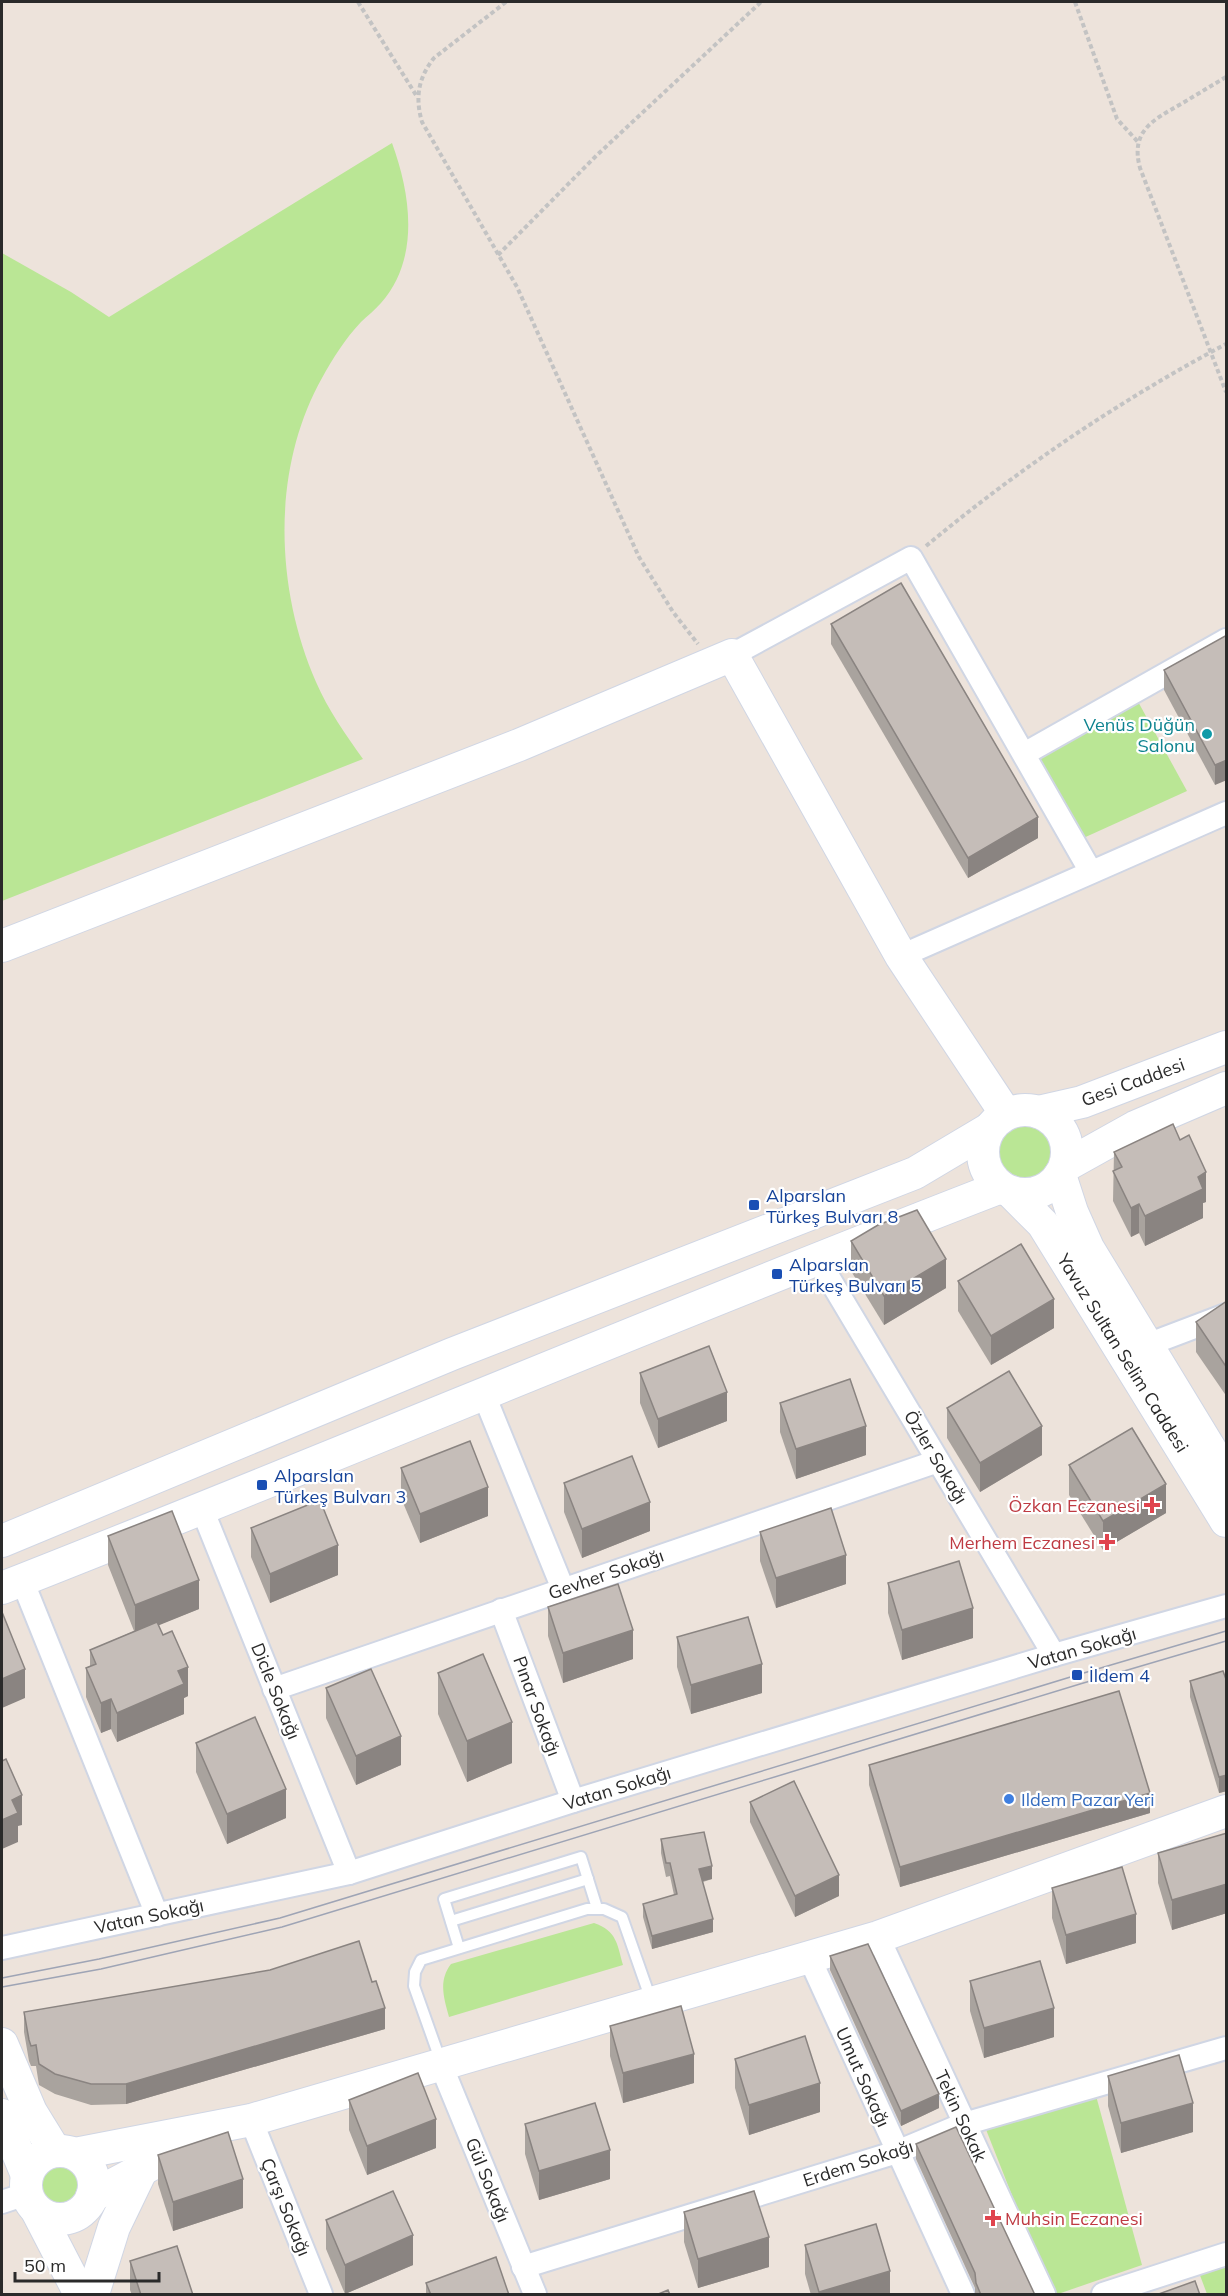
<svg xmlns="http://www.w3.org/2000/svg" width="1228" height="2296" font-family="Mulish,sans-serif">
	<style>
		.green { fill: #bae695 }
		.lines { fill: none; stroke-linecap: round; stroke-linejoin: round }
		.lane-casing { stroke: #d0d6e4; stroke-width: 14 }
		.street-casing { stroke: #d0d6e4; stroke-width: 26 }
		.secondary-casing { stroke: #d0d6e4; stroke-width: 34 }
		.path { stroke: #c3c3c3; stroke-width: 4; stroke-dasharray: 4.5 3; stroke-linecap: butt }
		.lane { stroke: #fff; stroke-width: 10 }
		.street { stroke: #fff; stroke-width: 22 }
		.secondary { stroke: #fff; stroke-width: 32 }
		.tram { stroke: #9ea4b5; stroke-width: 1.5 }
		.wall { fill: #a9a39e }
		.shaded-wall { fill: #8a8481 }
		.building { fill: #c5bdb8; stroke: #8a8481; stroke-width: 1.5 }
		.culture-dot { fill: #0f9aa8; stroke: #fff; stroke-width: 2 }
		.transit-dot { fill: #1a4fb4; stroke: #fff; stroke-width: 2 }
		.health-dot { fill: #e0444e; stroke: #fff; stroke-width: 2 }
		.shop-dot { fill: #3f7fe0; stroke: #fff; stroke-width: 2 }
		.labels { text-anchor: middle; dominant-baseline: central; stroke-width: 4.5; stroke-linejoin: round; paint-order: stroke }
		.culture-label { font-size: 18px; fill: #0d838f; stroke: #fff; text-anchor: end }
		.street-label { font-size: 18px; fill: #2a2a2a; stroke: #fff }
		.transit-label { font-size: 18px; fill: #164399; stroke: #fff; text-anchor: start }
		.health-label { font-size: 18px; fill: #be3a42; stroke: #fff; text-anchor: end }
		.shop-label { font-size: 18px; fill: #366cbe; stroke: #fff; text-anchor: start }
	</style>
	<rect width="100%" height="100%" fill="#ede3db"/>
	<!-- green -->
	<g class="green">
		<path d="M 392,143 C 411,195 420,259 381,303 C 375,310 367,316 361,322 C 345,339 333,358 322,378 C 271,469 275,588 316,682 C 328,710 346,735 363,759 L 2,901 L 2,253 L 71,292 L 109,317 Z"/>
		<polygon points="1130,687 1187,791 1079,840 1023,746"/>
		<circle cx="1025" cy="1152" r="30"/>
		<path d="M 594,1923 C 617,1931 617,1944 623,1965 L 449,2017 C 444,1998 438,1981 451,1964 Z"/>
		<polygon points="1095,2092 1142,2265 1058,2294 1051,2294 985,2127"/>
		<circle cx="60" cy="2185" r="22"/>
		<polygon points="1226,2252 1226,2294 1207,2294 1195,2262"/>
	</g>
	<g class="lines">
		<!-- lane casing -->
		<g class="lane-casing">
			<g id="lane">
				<polyline points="451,1921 588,1879"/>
				<polyline points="459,1948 444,1899 581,1857 597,1908"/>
				<polyline points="441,2062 414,1986 415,1972 421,1960 587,1909 604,1909 622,1917 651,2000"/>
			</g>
		</g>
		<!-- street casing -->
		<g class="street-casing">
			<g id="street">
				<polyline points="732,655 911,558 1091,872"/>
				<polyline points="1024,754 1226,640"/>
				<polyline points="901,956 1226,813"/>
				<polyline points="817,1258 1054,1655"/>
				<polyline points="1147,1345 1226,1315"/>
				<polyline points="484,1395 563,1589"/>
				<polyline points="202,1509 349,1873"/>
				<polyline points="22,1580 157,1915"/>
				<polyline points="501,1610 573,1801"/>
				<polyline points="274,1689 938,1461"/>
				<polyline points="878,1937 1044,2294"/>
				<polyline points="2,1948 349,1873 573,1801 1054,1655 1226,1606"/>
				<polyline points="809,1957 963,2294"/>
				<polyline points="441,2065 535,2294"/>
				<polyline points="251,2120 321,2294"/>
				<polyline points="2,2202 26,2194"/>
				<polyline points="523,2267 897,2152 964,2124 1226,2048"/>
				<polyline points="1103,2294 1226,2254"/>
			</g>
		</g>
		<!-- secondary casing -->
		<g class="secondary-casing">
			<g id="secondary">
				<polyline points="2,946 519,745 732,655 901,956 1006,1114"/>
				<circle cx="1025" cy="1152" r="42"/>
				<polyline points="1038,1112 1082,1102 1226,1047"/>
				<polyline points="1065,1166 1135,1127 1226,1088"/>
				<polyline points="1060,1175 1072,1212 1088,1248 1226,1475"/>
				<polyline points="1011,1192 1043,1224 1226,1521"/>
				<polyline points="2,1541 452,1354 915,1173 989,1129"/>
				<path d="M 2,1588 C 336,1457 666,1316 1001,1187"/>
				<polyline points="2,2044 31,2112 55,2151"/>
				<polyline points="2,2115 27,2175"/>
				<circle cx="60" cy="2185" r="34"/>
				<polyline points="75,2154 251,2120 878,1937 1226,1811"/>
				<polyline points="92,2196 156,2162 198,2144"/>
				<polyline points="37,2211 80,2294"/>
				<polyline points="93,2294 114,2227 142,2169"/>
			</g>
		</g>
		<!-- path -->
		<g class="path">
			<polyline points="358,2 416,95"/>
			<path d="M 506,2 L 434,58 C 418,78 415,98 422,122 L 517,287 L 639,557 L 673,612 L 698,644"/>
			<polyline points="1075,2 1117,119 1138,142"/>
			<path d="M 1226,77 C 1211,86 1196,95 1181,104 C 1153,120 1130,131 1140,168 L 1226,392"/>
			<polyline points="498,255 596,156 761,2"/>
			<path d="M 926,546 C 1020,468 1119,401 1226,344"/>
		</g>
		<!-- lane -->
		<use href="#lane" class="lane"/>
		<!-- street -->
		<use href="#street" class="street"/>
		<!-- secondary -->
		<use href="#secondary" class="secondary"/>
		<!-- tram -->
		<g class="tram">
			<polyline points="2,1978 99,1959 280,1918 1077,1675 1226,1631"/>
			<polyline points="2,1987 101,1969 282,1927 1080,1684 1226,1641"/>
		</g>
	</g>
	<!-- wall -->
	<g class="wall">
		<polygon points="831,624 1038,838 968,878 831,644"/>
		<polygon points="1227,635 1215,785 1164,690 1164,670"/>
		<polygon points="1114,1152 1206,1202 1203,1203 1203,1218 1145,1246 1139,1233 1131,1237 1113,1201"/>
		<polygon points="851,1241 946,1288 884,1325 851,1271"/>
		<polygon points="958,1281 1054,1328 991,1365 958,1311"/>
		<polygon points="1227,1301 1227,1397 1196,1352 1196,1322"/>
		<polygon points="640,1373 727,1421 658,1448 640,1403"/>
		<polygon points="780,1403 866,1455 796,1479 780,1432"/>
		<polygon points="947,1408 1042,1455 980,1492 947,1438"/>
		<polygon points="1069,1465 1166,1513 1103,1550 1069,1495"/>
		<polygon points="401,1468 488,1516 420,1543 401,1498"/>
		<polygon points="564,1483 650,1531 582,1558 564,1512"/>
		<polygon points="251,1528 338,1575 270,1603 251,1557"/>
		<polygon points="760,1532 846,1584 776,1608 760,1561"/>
		<polygon points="108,1536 199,1609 158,1625 188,1696 184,1698 184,1714 117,1742 111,1729 101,1733 86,1697 86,1668 90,1666 90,1650 134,1631 108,1565"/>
		<polygon points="888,1583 973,1638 902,1660 888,1613"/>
		<polygon points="548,1607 633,1659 563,1683 548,1636"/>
		<polygon points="677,1637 762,1693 691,1714 677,1667"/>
		<polygon points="438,1673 512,1763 467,1782 438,1714"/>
		<polygon points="1190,1681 1227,1682 1227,1791 1219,1793 1190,1697"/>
		<polygon points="326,1688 401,1765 356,1785 326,1718"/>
		<polygon points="196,1743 286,1818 227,1844 196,1772"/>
		<polygon points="869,1765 1150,1813 900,1887 869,1785"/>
		<polygon points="750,1802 839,1896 795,1917 750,1822"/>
		<polygon points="1227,1833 1227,1913 1172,1930 1158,1883 1158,1853"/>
		<polygon points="661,1839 712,1879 703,1882 713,1932 652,1949 643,1917 643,1904 674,1895 670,1876 666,1877 661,1853"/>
		<polygon points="1052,1888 1136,1943 1066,1964 1052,1918"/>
		<polygon points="830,1956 939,2108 901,2126 830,1970"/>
		<polygon points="970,1981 1054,2037 984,2058 970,2011"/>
		<polygon points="24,2012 385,2029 126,2104 91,2105 55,2094 39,2085 36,2066 31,2066 29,2061 24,2032"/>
		<polygon points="610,2026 694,2083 623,2103 610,2056"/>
		<polygon points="735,2059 820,2112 749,2135 735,2088"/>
		<polygon points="1108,2076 1193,2132 1121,2153 1108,2106"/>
		<polygon points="349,2100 436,2148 367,2175 349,2130"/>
		<polygon points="525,2124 610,2179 539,2200 525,2154"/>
		<polygon points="916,2144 1035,2295 975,2295 975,2288 916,2159"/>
		<polygon points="158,2155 243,2208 173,2231 158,2184"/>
		<polygon points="684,2212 769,2267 698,2288 684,2242"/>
		<polygon points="326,2220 413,2265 345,2294 326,2249"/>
		<polygon points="805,2245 890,2295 811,2295 805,2274"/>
		<polygon points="130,2261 193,2295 132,2295 130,2290"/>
		<polygon points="426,2283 509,2295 426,2295"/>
	</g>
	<!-- shaded-wall -->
	<g class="shaded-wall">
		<polygon points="1227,760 1227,780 1215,785 1215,765"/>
		<polygon points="1038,817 1038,838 968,878 968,858"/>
		<polygon points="1206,1172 1206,1202 1203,1203 1203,1218 1145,1246 1145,1216 1198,1177"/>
		<polygon points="1139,1204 1139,1233 1131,1237 1131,1208"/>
		<polygon points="946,1259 946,1288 884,1325 884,1296"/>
		<polygon points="1054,1299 1054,1328 991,1365 991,1336"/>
		<polygon points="727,1392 727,1421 658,1448 658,1419"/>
		<polygon points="866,1426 866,1455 796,1479 796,1449"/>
		<polygon points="1042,1426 1042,1455 980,1492 980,1463"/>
		<polygon points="1166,1484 1166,1513 1103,1550 1103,1521"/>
		<polygon points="488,1487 488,1516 420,1543 420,1514"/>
		<polygon points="650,1502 650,1531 582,1558 582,1529"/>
		<polygon points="338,1545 338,1575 270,1603 270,1574"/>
		<polygon points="846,1555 846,1584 776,1608 776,1578"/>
		<polygon points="199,1580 199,1609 135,1635 135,1605"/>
		<polygon points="973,1608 973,1638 902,1660 902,1630"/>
		<polygon points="633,1630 633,1659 563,1683 563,1653"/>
		<polygon points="762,1664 762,1693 691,1714 691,1685"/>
		<polygon points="188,1667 188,1696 184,1698 184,1714 117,1742 117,1713 178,1671"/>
		<polygon points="25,1669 25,1698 2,1708 2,1679"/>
		<polygon points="111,1699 111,1729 101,1733 101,1703"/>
		<polygon points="512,1722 512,1763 467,1782 467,1741"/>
		<polygon points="401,1736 401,1765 356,1785 356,1756"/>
		<polygon points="1227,1775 1227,1791 1219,1793 1219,1777"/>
		<polygon points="286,1789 286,1818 227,1844 227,1814"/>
		<polygon points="1150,1793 1150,1813 900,1887 900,1867"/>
		<polygon points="22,1795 22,1825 18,1826 18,1842 2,1849 2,1820 12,1800"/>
		<polygon points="712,1866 712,1879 699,1882 699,1869"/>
		<polygon points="839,1875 839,1896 795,1917 795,1896"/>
		<polygon points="1227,1884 1227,1913 1172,1930 1172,1900"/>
		<polygon points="1136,1914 1136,1943 1066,1964 1066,1935"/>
		<polygon points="713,1919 713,1932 652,1949 652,1936"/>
		<polygon points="385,2008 385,2029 126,2104 126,2084"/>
		<polygon points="1054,2008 1054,2037 984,2058 984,2028"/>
		<polygon points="694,2054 694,2083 623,2103 623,2073"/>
		<polygon points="820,2083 820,2112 749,2135 749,2105"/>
		<polygon points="939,2094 939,2108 901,2126 901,2111"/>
		<polygon points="1193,2103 1193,2132 1121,2153 1121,2123"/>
		<polygon points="436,2119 436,2148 367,2175 367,2146"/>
		<polygon points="610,2150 610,2179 539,2200 539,2171"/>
		<polygon points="243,2179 243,2208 173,2231 173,2202"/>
		<polygon points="413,2235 413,2265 345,2294 345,2265"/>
		<polygon points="769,2237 769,2267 698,2288 698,2259"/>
		<polygon points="890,2271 890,2295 819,2295 819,2292"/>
	</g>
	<!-- building -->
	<g class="building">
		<polygon points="901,583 1038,817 968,858 831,624"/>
		<polygon points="1227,635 1227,760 1215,765 1164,670"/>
		<polygon points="1173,1124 1180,1140 1189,1135 1206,1172 1198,1177 1203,1189 1145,1216 1139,1204 1131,1208 1113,1171 1122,1167 1114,1152"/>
		<polygon points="917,1210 946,1259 884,1296 851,1241 878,1225"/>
		<polygon points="1021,1244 1054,1299 991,1336 958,1281"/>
		<polygon points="1227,1301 1227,1368 1196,1322"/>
		<polygon points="709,1346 727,1392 658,1419 640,1373"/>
		<polygon points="1009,1371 1042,1426 980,1463 947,1408"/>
		<polygon points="850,1379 866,1426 796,1449 780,1403"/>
		<polygon points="1132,1428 1166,1484 1103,1521 1069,1465"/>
		<polygon points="470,1441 488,1487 420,1514 401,1468"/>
		<polygon points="632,1456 650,1502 582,1529 564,1483"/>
		<polygon points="320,1500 338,1545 270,1574 251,1528"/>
		<polygon points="831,1508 846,1555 776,1578 760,1532"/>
		<polygon points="172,1511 199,1580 135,1605 108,1536"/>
		<polygon points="959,1561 973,1608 902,1630 888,1583"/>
		<polygon points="618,1584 633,1630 563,1653 548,1607"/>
		<polygon points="2,1612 25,1669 2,1679"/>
		<polygon points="748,1617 762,1664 691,1685 677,1637"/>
		<polygon points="157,1622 163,1635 172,1631 188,1667 178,1671 184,1684 117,1713 111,1699 101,1703 86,1668 96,1664 90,1650"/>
		<polygon points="483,1654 512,1722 467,1741 438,1673"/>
		<polygon points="371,1669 401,1736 356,1756 326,1688"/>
		<polygon points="1223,1671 1227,1682 1227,1775 1219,1777 1190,1681"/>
		<polygon points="1119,1691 1150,1793 900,1867 869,1765"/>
		<polygon points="255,1717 286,1789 227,1814 196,1743"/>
		<polygon points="6,1759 22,1795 12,1800 18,1813 2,1820 2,1761"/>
		<polygon points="794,1781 839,1875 795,1896 750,1802"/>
		<polygon points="704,1832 712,1866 699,1869 713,1919 652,1936 643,1904 677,1894 670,1863 666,1863 661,1839"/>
		<polygon points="1227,1833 1227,1884 1172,1900 1158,1853"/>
		<polygon points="1122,1867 1136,1914 1066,1935 1052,1888"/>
		<polygon points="359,1941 372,1982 376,1981 385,2008 126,2084 91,2084 55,2074 39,2064 36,2045 31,2046 29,2040 24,2012 270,1970"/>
		<polygon points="868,1944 939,2094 901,2111 830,1956"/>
		<polygon points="1040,1961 1054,2008 984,2028 970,1981"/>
		<polygon points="681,2006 694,2054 623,2073 610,2026"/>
		<polygon points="805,2036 820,2083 749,2105 735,2059"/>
		<polygon points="1179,2055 1193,2103 1121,2123 1108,2076"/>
		<polygon points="418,2073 436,2119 367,2146 349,2100"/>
		<polygon points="595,2103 610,2150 539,2171 525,2124"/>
		<polygon points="956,2127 1035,2295 981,2295 976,2283 975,2273 916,2144"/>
		<polygon points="228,2132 243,2179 173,2202 158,2155"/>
		<polygon points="393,2191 413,2235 345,2265 326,2220"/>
		<polygon points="754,2191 769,2237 698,2259 684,2212"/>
		<polygon points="876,2224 890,2271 819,2292 805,2245"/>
		<polygon points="177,2246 193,2295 141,2295 130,2261"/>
		<polygon points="496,2257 509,2295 431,2295 426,2283"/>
		<polygon points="1195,2281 1200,2295 1156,2295"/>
		<polygon points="668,2290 670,2295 656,2295"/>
	</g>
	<!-- markers -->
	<circle class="culture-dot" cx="1207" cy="734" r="6"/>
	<g class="transit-dot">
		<rect x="748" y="1199" width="12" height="12" rx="3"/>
		<rect x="771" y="1268" width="12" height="12" rx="3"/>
		<rect x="256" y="1479" width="12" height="12" rx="3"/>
		<rect x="1071" y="1669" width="12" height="12" rx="3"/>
	</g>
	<g class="health-dot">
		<path d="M1149 1496h6v6h6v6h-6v6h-6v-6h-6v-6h6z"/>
		<path d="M1104 1533h6v6h6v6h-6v6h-6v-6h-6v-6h6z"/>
		<path d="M990 2209h6v6h6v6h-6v6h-6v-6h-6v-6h6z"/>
	</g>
	<circle class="shop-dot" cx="1009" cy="1799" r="6"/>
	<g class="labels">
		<!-- culture labels -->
		<g class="culture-label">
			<text x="1195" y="724">Venüs Düğün<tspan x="1195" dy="21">Salonu</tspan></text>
		</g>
		<!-- street labels -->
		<g class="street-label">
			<text transform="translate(1133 1082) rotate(-20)">Gesi Caddesi</text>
			<text transform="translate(1123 1353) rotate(58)">Yavuz Sultan Selim Caddesi</text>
			<text transform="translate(936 1457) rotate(59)">Özler Sokağı</text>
			<text transform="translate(606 1574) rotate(-19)">Gevher Sokağı</text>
			<text transform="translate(1082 1648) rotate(-16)">Vatan Sokağı</text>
			<text transform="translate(276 1691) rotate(68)">Dicle Sokağı</text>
			<text transform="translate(537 1706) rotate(70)">Pınar Sokağı</text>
			<text transform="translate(617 1788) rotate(-17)">Vatan Sokağı</text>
			<text transform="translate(149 1916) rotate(-12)">Vatan Sokağı</text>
			<text transform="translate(863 2077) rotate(66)">Umut Sokağı</text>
			<text transform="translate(961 2116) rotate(65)">Tekin Sokak</text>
			<text transform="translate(858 2163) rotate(-18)">Erdem Sokağı</text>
			<text transform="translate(488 2180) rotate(68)">Gül Sokağı</text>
			<text transform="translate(286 2207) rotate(68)">Çarşı Sokağı</text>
		</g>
		<!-- transit labels -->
		<g class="transit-label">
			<text x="766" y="1195">Alparslan<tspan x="766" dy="21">Türkeş Bulvarı 8</tspan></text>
			<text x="789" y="1264">Alparslan<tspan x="789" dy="21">Türkeş Bulvarı 5</tspan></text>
			<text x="274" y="1475">Alparslan<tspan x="274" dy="21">Türkeş Bulvarı 3</tspan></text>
			<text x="1089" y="1675">İldem 4</text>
		</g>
		<!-- health labels -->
		<g class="health-label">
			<text x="1140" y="1505">Özkan Eczanesi</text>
			<text x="1095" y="1542">Merhem Eczanesi</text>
			<text x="1005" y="2218" text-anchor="start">Muhsin Eczanesi</text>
		</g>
		<!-- shop labels -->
		<g class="shop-label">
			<text x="1021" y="1799">Ildem Pazar Yeri</text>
		</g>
	</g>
	<!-- border -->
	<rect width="1228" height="2296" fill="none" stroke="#2a2a2a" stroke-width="6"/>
	<!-- scale -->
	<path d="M15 2272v9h144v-9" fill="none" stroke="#2a2a2a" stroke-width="3"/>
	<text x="24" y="2272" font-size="18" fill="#2a2a2a" stroke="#ffffff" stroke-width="4.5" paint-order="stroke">50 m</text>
</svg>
